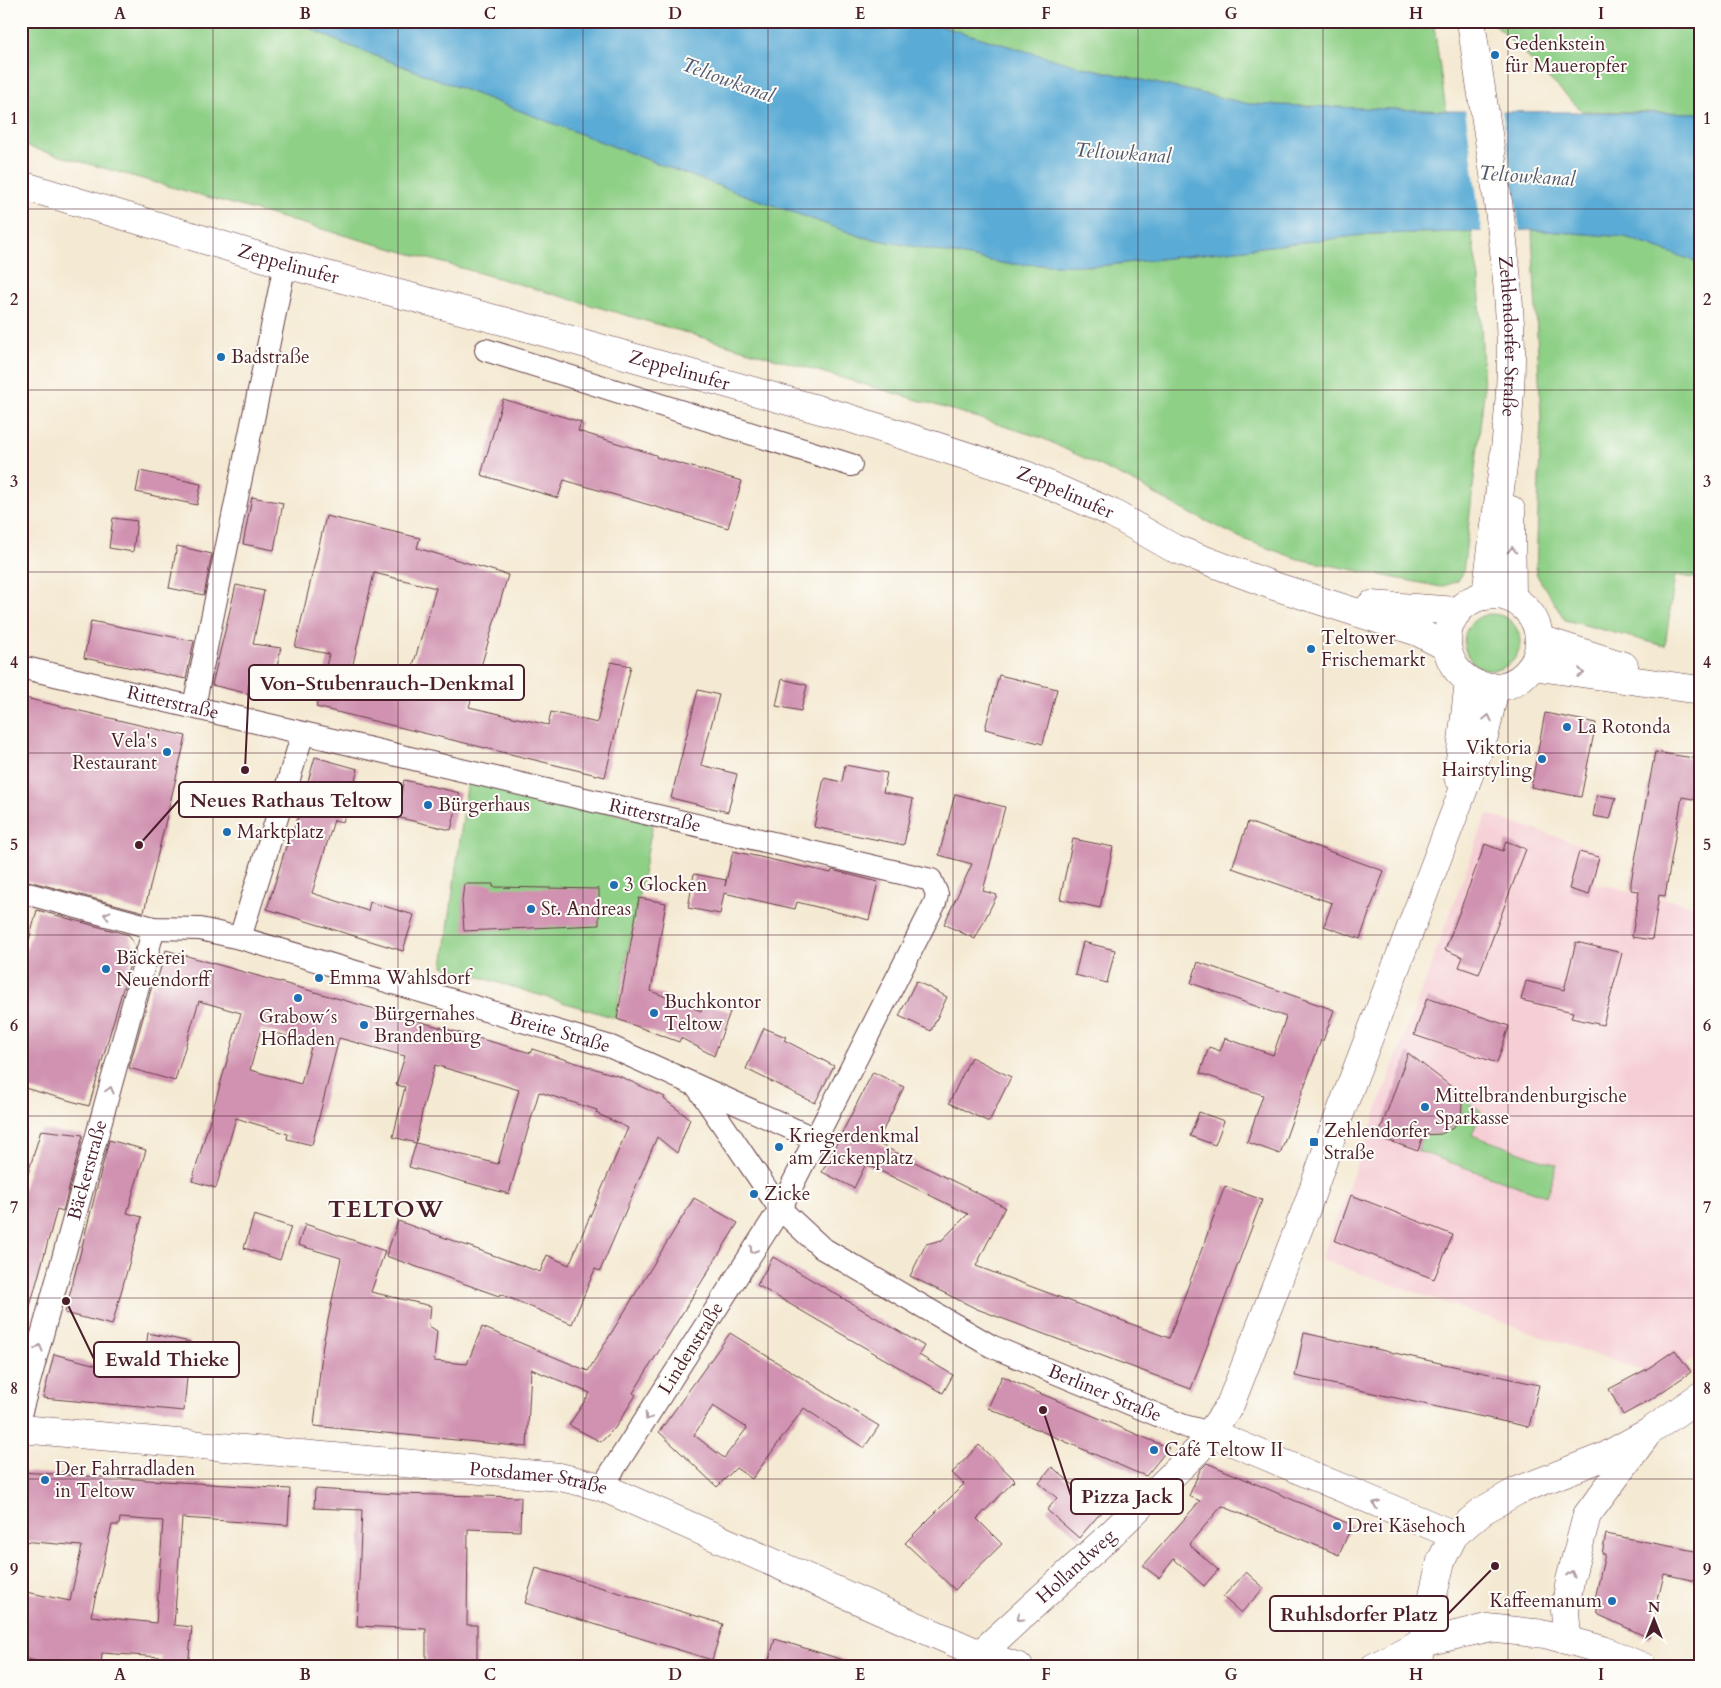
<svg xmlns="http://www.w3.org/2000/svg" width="1721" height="1688" font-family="Cardo,serif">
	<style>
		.built { fill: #f6cfd6 }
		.green { fill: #8fd087; stroke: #6c7859 }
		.water { fill: #5aabd5; stroke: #526580 }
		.pier { fill: #f4e9d2 }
		.building { fill: #d092b0; fill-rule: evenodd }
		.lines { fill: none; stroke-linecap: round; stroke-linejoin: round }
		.street-casing { stroke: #643d44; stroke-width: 24 }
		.secondary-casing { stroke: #643d44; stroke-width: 29 }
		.street { stroke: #fff; stroke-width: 22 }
		.secondary { stroke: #fff; stroke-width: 28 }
		.oneway { stroke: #ae9aa0 }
		.grid { fill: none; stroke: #4a1f2b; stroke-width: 1; stroke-opacity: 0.55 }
		.poi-dot { fill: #1f6fb2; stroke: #fdfcf7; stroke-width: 2 }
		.labels { text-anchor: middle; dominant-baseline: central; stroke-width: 4; stroke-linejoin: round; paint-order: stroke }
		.poi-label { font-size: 19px; fill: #4a1f2b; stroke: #fdfcf7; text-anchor: start }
		.street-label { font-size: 19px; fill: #4a1f2b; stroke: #fdfcf7 }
		.water-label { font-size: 20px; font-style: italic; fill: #50576f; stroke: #fdfcf7 }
		.district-label { font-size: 24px; font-weight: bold; letter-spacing: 1px; fill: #4a1f2b; stroke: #fdfcf7 }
		.leader { fill: none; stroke: #4a1f2b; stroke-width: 2 }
		.callout-dot { fill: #4a1f2b; stroke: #fdfcf7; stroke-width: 2 }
		.callout { fill: #fdfcf7; stroke: #4a1f2b; stroke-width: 2 }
		.callout-label { font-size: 20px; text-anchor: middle; font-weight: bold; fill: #4a1f2b }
		.neatline { fill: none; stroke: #4a1f2b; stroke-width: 2 }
		.grid-label { font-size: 16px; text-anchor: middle; font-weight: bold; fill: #4a1f2b }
	</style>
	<rect width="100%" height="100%" fill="#fdfcf7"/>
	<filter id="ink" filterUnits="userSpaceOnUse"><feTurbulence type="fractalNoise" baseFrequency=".02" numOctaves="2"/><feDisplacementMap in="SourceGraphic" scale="10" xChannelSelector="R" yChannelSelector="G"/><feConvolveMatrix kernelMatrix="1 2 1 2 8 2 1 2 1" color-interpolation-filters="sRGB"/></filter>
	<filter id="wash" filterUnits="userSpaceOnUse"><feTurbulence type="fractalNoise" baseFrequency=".0096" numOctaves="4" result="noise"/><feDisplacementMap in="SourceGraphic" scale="20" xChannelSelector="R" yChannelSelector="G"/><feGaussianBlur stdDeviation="1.12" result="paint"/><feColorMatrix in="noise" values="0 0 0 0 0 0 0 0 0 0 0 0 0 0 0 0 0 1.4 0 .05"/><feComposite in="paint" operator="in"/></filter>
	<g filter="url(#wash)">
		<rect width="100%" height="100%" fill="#f4e9d2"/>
		<!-- built -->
		<polygon class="built" points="1487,814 1603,852 1595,883 1700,907 1700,1355 1666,1379 1321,1260"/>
		<!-- green -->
		<g class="green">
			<polygon points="21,21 294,21 342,43 675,170 862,237 1007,264 1100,266 1372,234 1471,232 1479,279 1484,393 1463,573 1458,581 1441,587 1298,559 1243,539 1183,510 1134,482 1042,438 959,412 515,283 21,145"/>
			<polygon points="923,21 1366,21 1434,26 1446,111 1249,104 1070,64"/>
			<polygon points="1494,21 1700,21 1700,113 1582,111 1495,25"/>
			<polygon points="1532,230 1625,237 1700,263 1700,579 1675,575 1665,646 1565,620 1536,574 1541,417"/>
			<circle cx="1492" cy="642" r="28"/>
			<polygon points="468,779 653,823 615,1018 443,966"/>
			<path d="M 1460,1097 L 1481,1111 L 1472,1135 L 1557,1165 L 1546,1196 L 1418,1151 L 1424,1133 C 1449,1139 1467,1121 1460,1097 Z"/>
		</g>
		<!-- water -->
		<polygon class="water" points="294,21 923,21 1070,64 1249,104 1446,111 1700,113 1700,263 1625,237 1532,230 1372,234 1100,266 1007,264 862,237 675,170 342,43"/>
		<!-- pier -->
		<polygon class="pier" points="1465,109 1502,109 1520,233 1482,234"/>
		<g id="blocks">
			<!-- building -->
			<g class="building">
				<polygon points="503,399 581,422 578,431 656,455 656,457 742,481 728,528 564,480 558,498 481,475"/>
				<polygon points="140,471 201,484 197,505 136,492"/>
				<polygon points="252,497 283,503 274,550 243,544"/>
				<path d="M 326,516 L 420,538 L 417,548 L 508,575 L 469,707 L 548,725 L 551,712 L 597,723 L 611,662 L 631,666 L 605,777 L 316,707 L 329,654 L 295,647 ZM 374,573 L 436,588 L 406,689 L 350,677 Z"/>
				<polygon points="113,518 137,521 133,552 109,548"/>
				<polygon points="177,546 212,554 204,595 169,588"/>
				<polygon points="236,585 264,591 253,644 281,648 270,699 212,685"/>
				<polygon points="91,621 194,641 186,679 84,658"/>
				<polygon points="999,675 1057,689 1043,744 985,729"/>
				<polygon points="782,679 807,685 801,711 776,706"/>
				<polygon points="698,690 719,695 701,765 737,774 728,812 671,798"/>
				<polygon points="21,697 186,736 144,912 21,879"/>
				<polygon points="1545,713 1596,723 1581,797 1531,787"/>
				<polygon points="1655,752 1700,759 1700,789 1698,800 1682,797 1665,896 1659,895 1652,940 1632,937 1639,891 1631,890 1631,882"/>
				<polygon points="315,757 358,769 343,822 334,820 312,893 368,911 370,902 414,915 403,951 267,909 288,840 291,841"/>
				<polygon points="845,765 887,773 883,792 913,799 904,845 814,827 824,778 842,782"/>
				<polygon points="404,780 460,793 451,830 396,817"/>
				<polygon points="955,794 1005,807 983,891 997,895 975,939 944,924 972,864 939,855"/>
				<polygon points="1597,795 1616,798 1610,819 1593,816"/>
				<polygon points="1248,822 1384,871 1360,939 1324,926 1332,903 1232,868"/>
				<polygon points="1073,839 1113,847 1100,908 1060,899"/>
				<polygon points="1506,841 1526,849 1479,974 1459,967 1463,957 1445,950 1485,844 1503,851"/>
				<polygon points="733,851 831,873 832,870 878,882 869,920 797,902 795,909 724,893 720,914 688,908 694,874 726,880 725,886"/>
				<polygon points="1579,852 1599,857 1589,895 1569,889"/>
				<polygon points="464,884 493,884 493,887 599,889 599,925 464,931 462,901"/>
				<polygon points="639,898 666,903 651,991 701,1011 704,1002 730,1012 714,1056 681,1038 679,1042 617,1019"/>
				<polygon points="37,910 129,935 135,947 89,1106 21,1087 21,958 24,959"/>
				<polygon points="1083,942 1115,950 1107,983 1075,975"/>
				<polygon points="1576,942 1622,953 1603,1025 1571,1018 1573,1012 1521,1000 1526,981 1564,990"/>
				<path d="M 166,950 L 531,1053 L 532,1049 L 621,1077 L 665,1097 L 664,1099 L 690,1119 L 677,1153 L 657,1137 L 600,1271 L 595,1269 L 572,1324 L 500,1294 L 499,1296 L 386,1256 L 398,1221 L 540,1272 L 547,1255 L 569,1265 L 628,1128 L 596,1113 L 597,1110 L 539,1092 L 509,1194 L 409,1167 L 416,1143 L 393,1137 L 405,1087 L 396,1085 L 405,1056 L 339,1038 L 312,1145 L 287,1139 L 288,1134 L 236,1118 L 216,1188 L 192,1181 L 241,1013 L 199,1001 L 175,1081 L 129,1068 L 153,982 L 155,987 ZM 261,1029 L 312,1043 L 301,1084 L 250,1070 ZM 435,1065 L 519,1090 L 498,1164 L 416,1143 L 423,1107 Z"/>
				<polygon points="1198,962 1334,1010 1323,1041 1321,1040 1280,1154 1247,1142 1263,1095 1200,1073 1209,1047 1220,1051 1225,1038 1273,1055 1286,1017 1191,983"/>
				<polygon points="916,981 947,997 931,1031 899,1016"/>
				<polygon points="1427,998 1509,1026 1497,1063 1414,1035"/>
				<polygon points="764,1028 786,1037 784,1040 834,1066 815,1103 746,1069"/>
				<polygon points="1408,1053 1453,1088 1462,1104 1461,1117 1453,1128 1441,1134 1423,1135 1418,1151 1378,1137"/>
				<polygon points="971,1057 1011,1077 989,1122 949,1103"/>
				<polygon points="873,1072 904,1087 877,1143 1005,1207 976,1266 1169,1338 1225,1186 1262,1200 1191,1389 977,1309 910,1276 926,1244 942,1240 968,1214 866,1164 854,1188 822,1172"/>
				<polygon points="1199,1112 1224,1121 1215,1145 1190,1136"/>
				<polygon points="41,1130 83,1135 63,1211 57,1209 27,1317 21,1316 21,1197"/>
				<polygon points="109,1140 146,1150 127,1213 142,1217 112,1325 65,1313"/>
				<polygon points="1351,1195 1453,1235 1434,1279 1335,1241"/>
				<polygon points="694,1198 738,1223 633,1393 636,1395 615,1428 601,1442 569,1425 590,1393 531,1369 527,1447 314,1426 323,1344 341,1258 298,1245 305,1224 385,1251 371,1292 431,1306 429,1326 437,1331 434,1361 467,1364 482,1327 588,1371"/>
				<polygon points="254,1215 291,1227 280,1260 244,1248"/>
				<polygon points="773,1257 924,1346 919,1355 953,1375 943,1393 757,1285"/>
				<polygon points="148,1333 190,1342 184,1411 43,1398 54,1354 112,1369 134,1371 136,1347 146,1348"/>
				<path d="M 730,1333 L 879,1426 L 864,1448 L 804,1408 L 752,1479 L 736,1468 L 717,1487 L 659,1432 ZM 713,1406 L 747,1428 L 724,1458 L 694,1435 Z"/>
				<polygon points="1304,1333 1539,1385 1529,1427 1295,1376"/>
				<polygon points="1675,1350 1691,1372 1650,1400 1623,1415 1609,1389 1647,1369"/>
				<polygon points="1002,1376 1030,1389 1169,1448 1146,1476 1133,1471 988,1408"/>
				<polygon points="979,1445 1015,1480 977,1519 1002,1544 955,1590 905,1543 964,1484 952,1473"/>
				<polygon points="1207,1463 1352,1525 1339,1555 1222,1506 1189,1544 1218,1570 1204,1586 1174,1559 1159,1578 1143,1566 1200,1501 1189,1496 1200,1470"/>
				<polygon points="1052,1467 1103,1510 1079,1538 1047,1510 1057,1498 1039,1483"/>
				<path d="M 21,1472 L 290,1489 L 288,1525 L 182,1518 L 174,1625 L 192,1627 L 188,1667 L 160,1667 L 161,1657 L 102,1653 L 101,1667 L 58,1667 L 21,1657 L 21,1637 L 25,1620 L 21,1619 L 21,1591 L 70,1601 L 82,1546 L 21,1541 ZM 120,1518 L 163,1521 L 156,1623 L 91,1616 L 112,1525 L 119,1525 Z"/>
				<polygon points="315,1489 397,1494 521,1497 520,1531 468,1529 467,1625 477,1625 477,1667 426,1667 426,1629 357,1626 362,1510 314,1508"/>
				<polygon points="1606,1534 1700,1552 1700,1582 1664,1574 1649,1638 1599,1615 1594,1603 1605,1554 1602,1554"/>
				<polygon points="536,1568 723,1624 712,1660 525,1603"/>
				<polygon points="1246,1572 1264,1588 1241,1613 1223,1597"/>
				<polygon points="775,1639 850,1662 849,1667 767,1667"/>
			</g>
		</g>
	</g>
	<g filter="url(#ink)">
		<use href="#blocks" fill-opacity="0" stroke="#643d44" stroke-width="1"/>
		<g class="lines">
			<!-- street casing -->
			<g class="street-casing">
				<g id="street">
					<polyline points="486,350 851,465"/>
					<path id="s1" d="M 21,667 L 931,880 L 937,894 L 935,903 L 780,1209 L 602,1487"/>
					<polyline points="194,706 285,264"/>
					<path id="s2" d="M 21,892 L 154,928 L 200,929 L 240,938 L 611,1047 L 815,1139"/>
					<polyline points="240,938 303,733"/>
					<path id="s3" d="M 698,1088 L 780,1209 L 822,1248 L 991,1346 L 1184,1426 L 1211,1433"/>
					<path id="s4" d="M 21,1411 L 154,928"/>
				</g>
			</g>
			<!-- secondary casing -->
			<g class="secondary-casing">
				<g id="secondary">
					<path id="s5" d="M 1471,21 C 1486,129 1508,238 1511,348 C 1512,430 1495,514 1486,596"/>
					<path id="s6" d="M 21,185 L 285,264 L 529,328 L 849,418 L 1026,475 L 1112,513 L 1173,548 L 1274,586 L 1418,632 L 1447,647"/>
					<polyline points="1511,510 1512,599"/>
					<circle cx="1493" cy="641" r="46"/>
					<polyline points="1371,605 1458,611"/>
					<polyline points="1540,639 1624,666"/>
					<polyline points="1532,666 1700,690"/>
					<polyline points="1458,777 1469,681"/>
					<path id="s7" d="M 21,1429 L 560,1477 L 602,1487 L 980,1654 L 1019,1667"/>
					<polyline points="1211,1433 1454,1535"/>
					<polyline points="1567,1639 1565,1610 1570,1580 1587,1515 1645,1437"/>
					<path id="s8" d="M 980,1654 L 1105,1540 L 1198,1450 L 1230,1405 L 1308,1204 L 1333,1132 L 1485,733 L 1495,688"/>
					<polyline points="1374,1667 1420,1643 1487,1628 1545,1634 1603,1650 1643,1667"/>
					<polyline points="1416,1667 1441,1561 1454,1535 1482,1511 1517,1491 1606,1456 1649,1432 1700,1396"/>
				</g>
			</g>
			<!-- street -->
			<use href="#street" class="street"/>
			<!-- secondary -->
			<use href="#secondary" class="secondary"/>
		</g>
		<!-- one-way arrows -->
		<defs><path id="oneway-chevron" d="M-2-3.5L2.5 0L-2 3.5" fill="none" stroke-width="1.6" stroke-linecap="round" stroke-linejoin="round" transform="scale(1.25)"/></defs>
		<g class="oneway">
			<use href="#oneway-chevron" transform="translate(1512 550) rotate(-90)"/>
			<use href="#oneway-chevron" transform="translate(1581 673) rotate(8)"/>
			<use href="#oneway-chevron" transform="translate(1488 718) rotate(-78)"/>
			<use href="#oneway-chevron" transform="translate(107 915) rotate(-165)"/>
			<use href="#oneway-chevron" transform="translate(110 1090) rotate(-75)"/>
			<use href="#oneway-chevron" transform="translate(753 1250) rotate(122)"/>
			<use href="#oneway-chevron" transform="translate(39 1348) rotate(-75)"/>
			<use href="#oneway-chevron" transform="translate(648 1417) rotate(123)"/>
			<use href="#oneway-chevron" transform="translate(1376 1504) rotate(-157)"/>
			<use href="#oneway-chevron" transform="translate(1571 1574) rotate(-76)"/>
			<use href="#oneway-chevron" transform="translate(1020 1618) rotate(138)"/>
		</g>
	</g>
	<!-- grid -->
	<path class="grid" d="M 213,21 L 213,1667M 398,21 L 398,1667M 583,21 L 583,1667M 768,21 L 768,1667M 953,21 L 953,1667M 1138,21 L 1138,1667M 1323,21 L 1323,1667M 1508,21 L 1508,1667M 21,209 L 1700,209M 21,390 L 1700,390M 21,572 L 1700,572M 21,753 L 1700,753M 21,935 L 1700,935M 21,1116 L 1700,1116M 21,1298 L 1700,1298M 21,1479 L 1700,1479"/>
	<!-- markers -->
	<g class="poi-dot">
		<circle cx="1495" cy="55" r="5"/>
		<circle cx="221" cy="357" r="5"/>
		<circle cx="1311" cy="649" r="5"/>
		<circle cx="1567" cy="727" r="5"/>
		<circle cx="167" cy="752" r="5"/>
		<circle cx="1542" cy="759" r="5"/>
		<circle cx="428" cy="805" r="5"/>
		<circle cx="227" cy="832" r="5"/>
		<circle cx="614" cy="885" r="5"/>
		<circle cx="531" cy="909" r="5"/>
		<circle cx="106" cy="969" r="5"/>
		<circle cx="319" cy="978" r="5"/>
		<circle cx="298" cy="998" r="5"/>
		<circle cx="654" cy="1013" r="5"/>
		<circle cx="364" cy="1025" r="5"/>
		<circle cx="1425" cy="1107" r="5"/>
		<rect x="1309" y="1137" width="10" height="10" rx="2.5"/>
		<circle cx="779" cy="1147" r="5"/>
		<circle cx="754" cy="1194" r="5"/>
		<circle cx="1154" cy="1450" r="5"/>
		<circle cx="45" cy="1480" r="5"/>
		<circle cx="1337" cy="1526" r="5"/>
		<circle cx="1612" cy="1601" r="5"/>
	</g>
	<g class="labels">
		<!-- poi labels -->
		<g class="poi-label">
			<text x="1505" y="44">Gedenkstein<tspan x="1505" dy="22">für Maueropfer</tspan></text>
			<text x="231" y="357">Badstraße</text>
			<text x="1321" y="638">Teltower<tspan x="1321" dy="22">Frischemarkt</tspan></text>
			<text x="1577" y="727">La Rotonda</text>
			<text x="157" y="741" text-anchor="end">Vela's<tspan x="157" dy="22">Restaurant</tspan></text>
			<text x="1532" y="748" text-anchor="end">Viktoria<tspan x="1532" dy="22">Hairstyling</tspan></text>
			<text x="438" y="805">Bürgerhaus</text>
			<text x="237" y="832">Marktplatz</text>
			<text x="624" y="885">3 Glocken</text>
			<text x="541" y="909">St. Andreas</text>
			<text x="116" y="958">Bäckerei<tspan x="116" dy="22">Neuendorff</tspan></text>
			<text x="329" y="978">Emma Wahlsdorf</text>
			<text x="664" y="1002">Buchkontor<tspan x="664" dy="22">Teltow</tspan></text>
			<text x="374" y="1014">Bürgernahes<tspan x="374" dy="22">Brandenburg</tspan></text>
			<text x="298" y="1017" text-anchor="middle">Grabow´s<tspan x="298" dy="22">Hofladen</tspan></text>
			<text x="1435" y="1096">Mittelbrandenburgische<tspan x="1435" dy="22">Sparkasse</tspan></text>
			<text x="1324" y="1131">Zehlendorfer<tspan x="1324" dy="22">Straße</tspan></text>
			<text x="789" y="1136">Kriegerdenkmal<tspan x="789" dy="22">am Zickenplatz</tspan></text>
			<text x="764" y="1194">Zicke</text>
			<text x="1164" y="1450">Café Teltow II</text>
			<text x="55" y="1469">Der Fahrradladen<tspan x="55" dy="22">in Teltow</tspan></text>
			<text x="1347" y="1526">Drei Käsehoch</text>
			<text x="1602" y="1601" text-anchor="end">Kaffeemanum</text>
		</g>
		<!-- street labels -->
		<g class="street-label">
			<text stroke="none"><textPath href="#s6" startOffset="279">Zeppelinufer</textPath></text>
			<text stroke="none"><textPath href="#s5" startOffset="318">Zehlendorfer Straße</textPath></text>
			<text stroke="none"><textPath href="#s6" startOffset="684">Zeppelinufer</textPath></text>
			<text stroke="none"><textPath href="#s6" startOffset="1089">Zeppelinufer</textPath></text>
			<text stroke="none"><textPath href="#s1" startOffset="156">Ritterstraße</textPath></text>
			<text stroke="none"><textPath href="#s1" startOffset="651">Ritterstraße</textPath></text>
			<text stroke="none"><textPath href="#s2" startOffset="558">Breite Straße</textPath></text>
			<text stroke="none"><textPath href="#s4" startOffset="250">Bäckerstraße</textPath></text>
			<text transform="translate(691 1348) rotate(-58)">Lindenstraße</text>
			<text stroke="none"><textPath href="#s3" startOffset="522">Berliner Straße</textPath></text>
			<text stroke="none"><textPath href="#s7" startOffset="520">Potsdamer Straße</textPath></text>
			<text stroke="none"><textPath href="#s8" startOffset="130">Hollandweg</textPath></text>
		</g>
		<!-- water labels -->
		<g class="water-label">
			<text transform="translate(728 80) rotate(20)">Teltowkanal</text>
			<text transform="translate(1123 153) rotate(4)">Teltowkanal</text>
			<text transform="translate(1527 176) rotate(4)">Teltowkanal</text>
		</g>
		<!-- district labels -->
		<g class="district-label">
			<text x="386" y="1209">TELTOW</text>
		</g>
	</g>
	<!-- callouts -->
	<path class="leader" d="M245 770L249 683M139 845L179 800M66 1301L94 1359M1043 1410L1071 1496M1495 1566L1448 1614"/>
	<g class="callout-dot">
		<circle cx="245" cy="770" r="5"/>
		<circle cx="139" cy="845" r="5"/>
		<circle cx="66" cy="1301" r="5"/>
		<circle cx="1043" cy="1410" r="5"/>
		<circle cx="1495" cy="1566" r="5"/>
	</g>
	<g class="callout">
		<rect x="249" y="665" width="275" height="35" rx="5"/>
		<rect x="179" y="782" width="223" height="35" rx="5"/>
		<rect x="94" y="1342" width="145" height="35" rx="5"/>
		<rect x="1071" y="1479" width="112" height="35" rx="5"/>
		<rect x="1270" y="1596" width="178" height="35" rx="5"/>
	</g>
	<g class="callout-label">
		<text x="387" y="690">Von-Stubenrauch-Denkmal</text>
		<text x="291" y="807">Neues Rathaus Teltow</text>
		<text x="167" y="1366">Ewald Thieke</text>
		<text x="1127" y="1503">Pizza Jack</text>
		<text x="1359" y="1621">Ruhlsdorfer Platz</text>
	</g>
	<!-- margin -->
	<rect width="1721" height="1688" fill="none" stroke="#fdfcf7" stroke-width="55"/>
	<!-- north arrow -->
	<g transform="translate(1654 1620)" stroke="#fdfcf7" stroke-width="4" paint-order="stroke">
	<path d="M0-4L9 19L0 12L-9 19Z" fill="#4a1f2b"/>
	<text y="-8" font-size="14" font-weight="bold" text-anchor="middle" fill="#4a1f2b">N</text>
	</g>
	<rect x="28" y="28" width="1666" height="1632" class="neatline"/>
	<g class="grid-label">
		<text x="120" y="19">A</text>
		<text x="305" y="19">B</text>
		<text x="490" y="19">C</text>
		<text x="675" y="19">D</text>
		<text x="860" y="19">E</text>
		<text x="1046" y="19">F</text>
		<text x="1231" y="19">G</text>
		<text x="1416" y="19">H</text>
		<text x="1601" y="19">I</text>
		<text x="14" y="124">1</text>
		<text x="1707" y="124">1</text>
		<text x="14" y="305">2</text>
		<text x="1707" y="305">2</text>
		<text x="14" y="487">3</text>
		<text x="1707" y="487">3</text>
		<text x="14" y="668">4</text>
		<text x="1707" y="668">4</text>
		<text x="14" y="850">5</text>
		<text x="1707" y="850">5</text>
		<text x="14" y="1031">6</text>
		<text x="1707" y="1031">6</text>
		<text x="14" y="1213">7</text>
		<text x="1707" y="1213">7</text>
		<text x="14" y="1394">8</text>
		<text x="1707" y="1394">8</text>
		<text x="14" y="1575">9</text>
		<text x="1707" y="1575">9</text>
		<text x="120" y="1680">A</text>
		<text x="305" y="1680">B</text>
		<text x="490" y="1680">C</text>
		<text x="675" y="1680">D</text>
		<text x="860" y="1680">E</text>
		<text x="1046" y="1680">F</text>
		<text x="1231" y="1680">G</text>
		<text x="1416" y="1680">H</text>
		<text x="1601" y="1680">I</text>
	</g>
</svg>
